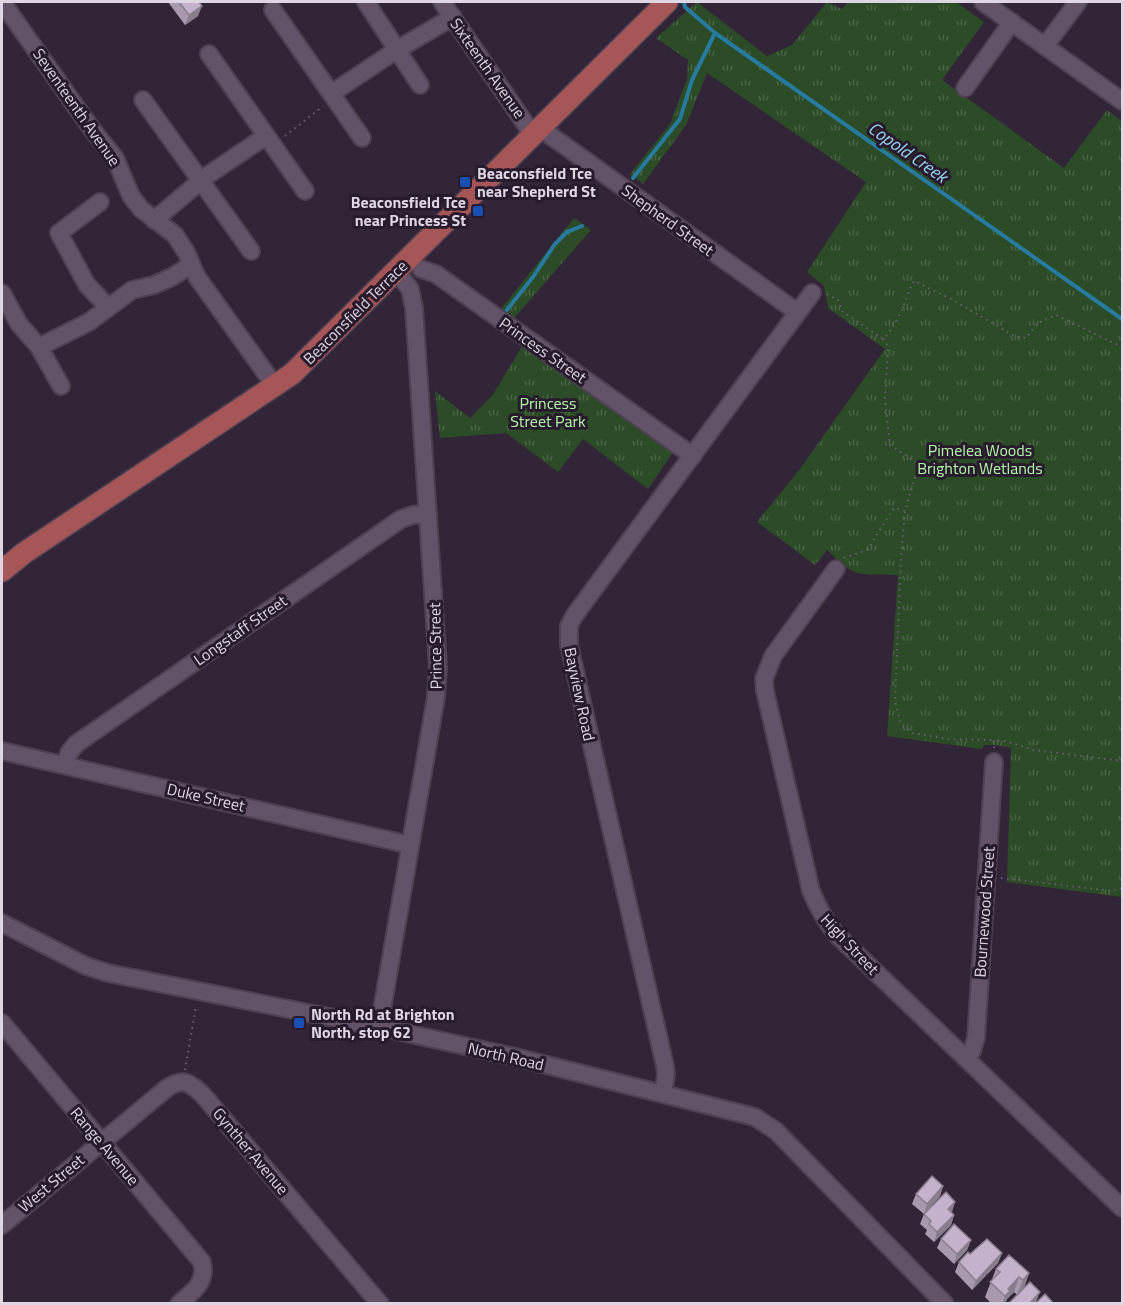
<svg xmlns="http://www.w3.org/2000/svg" width="1124" height="1305" font-family="'Titillium Web',sans-serif">
	<style>
		.grass { fill: url(#grass-tufts) }
		.lines { fill: none; stroke-linecap: round; stroke-linejoin: round }
		.stream { stroke: #277b9f; stroke-width: 4 }
		.minor-casing { stroke: #4d4152; stroke-width: 20 }
		.major-casing { stroke: #4d4152; stroke-width: 24 }
		.path { stroke: #6a5f70; stroke-width: 2; stroke-dasharray: 1.5 4.5; stroke-linecap: butt }
		.minor { stroke: #625368; stroke-width: 16 }
		.major { stroke: #a65656; stroke-width: 21 }
		.wall { fill: #a899ae }
		.shaded-wall { fill: #887d8d }
		.building { fill: #c3b2ca; stroke: #887d8d; stroke-width: 1.5 }
		.transit-dot { fill: #1a4fb4; stroke: #281b2d; stroke-width: 2 }
		.labels { text-anchor: middle; dominant-baseline: central; stroke-width: 6; stroke-linejoin: round; paint-order: stroke }
		.street-label { font-size: 16px; fill: #ded6e2; stroke: #281b2d }
		.poi-label { font-size: 16px; font-weight: bold; fill: #ded6e2; stroke: #281b2d; text-anchor: start }
		.park-label { font-size: 16px; fill: #b4f8a9; stroke: #281b2d }
		.water-label { font-size: 18px; font-style: italic; fill: #99d6f5; stroke: #281b2d }
	</style>
	<defs>
		<pattern id="grass-tufts" width="24" height="20" patternUnits="userSpaceOnUse" patternTransform="scale(1.5)"><rect width="24" height="20" fill="#2c4b27"/><path d="M3 7l-1-3M5 7V3M7 7l1-3M15 17l-1-3M17 17v-4M19 17l1-3" fill="none" stroke="#4a6446"/></pattern>
	</defs>
	<rect width="100%" height="100%" fill="#322538"/>
	<!-- grass -->
	<g class="grass">
		<path d="M 697,2 L 767,56 L 792,45 L 827,2 L 842,9 L 848,2 L 956,2 L 984,22 L 942,80 L 1064,168 L 1107,110 L 1122,121 L 1122,897 L 1007,882 L 1011,748 L 994,745 L 984,745 L 982,749 L 887,736 L 898,575 C 858,574 856,579 827,550 L 815,565 L 757,522 L 800,469 L 885,349 L 828,308 L 824,286 L 807,272 L 866,182 L 707,73 L 686,125 L 643,184 L 630,174 L 670,124 L 687,79 L 688,60 L 656,38 Z"/>
		<polygon points="574,218 591,230 509,324 496,315"/>
		<polygon points="523,345 673,452 648,489 583,439 558,472 506,433 440,438 435,391 470,418 492,396"/>
	</g>
	<g class="lines">
		<!-- stream -->
		<g class="stream">
			<polyline points="684,2 685,7 715,33 1122,319"/>
			<polyline points="633,178 680,119 692,80 715,33"/>
			<polyline points="502,316 533,277 555,244 567,232 582,226"/>
		</g>
		<!-- minor casing -->
		<g class="minor-casing">
			<g id="minor">
				<polyline points="2,2 91,128 115,158 131,196 141,209 175,235 186,252 197,277 275,386"/>
				<polyline points="366,2 420,85"/>
				<polyline points="442,2 533,135"/>
				<polyline points="983,2 1122,101"/>
				<polyline points="273,10 362,138"/>
				<polyline points="1045,46 1078,2"/>
				<polyline points="209,54 305,191"/>
				<polyline points="965,88 1012,22"/>
				<polyline points="332,93 398,49 453,17"/>
				<polyline points="143,100 251,251"/>
				<polyline points="540,128 797,312"/>
				<polyline points="100,202 59,233 87,285 108,307"/>
				<polyline points="154,220 208,175 266,136"/>
				<polyline points="421,269 436,274 693,456"/>
				<polyline points="2,293 19,324 39,347 61,386"/>
				<polyline points="39,347 89,322 132,290 154,285 172,277 191,265"/>
				<path d="M 836,569 L 773,656 L 764,679 L 765,691 L 811,891 C 818,908 825,921 837,935 L 1122,1208"/>
				<polyline points="2,751 410,845"/>
				<polyline points="65,765 69,753 76,744 401,519 413,515 428,514"/>
				<polyline points="2,923 86,966 108,973 379,1027 515,1057 755,1117 776,1131 945,1304"/>
				<path d="M 2,1023 L 202,1262 C 207,1283 193,1291 179,1304"/>
				<polyline points="379,1027 436,697 438,668 414,308 410,289 396,271"/>
				<polyline points="965,1058 972,1051 976,1038 994,762"/>
				<polyline points="663,1094 666,1074 665,1066 569,645 569,626 574,616 812,293"/>
				<path d="M 2,1225 L 167,1088 C 184,1077 190,1083 203,1095 L 380,1304"/>
			</g>
		</g>
		<!-- major casing -->
		<g class="major-casing">
			<polyline id="major" points="2,571 24,553 292,374 667,2"/>
		</g>
		<!-- path -->
		<g class="path">
			<polyline points="285,136 323,106"/>
			<path d="M 827,294 L 838,300 L 842,311 L 883,339 C 900,322 904,301 914,281 L 953,300 L 1016,337 L 1026,338 L 1038,323 L 1056,315 L 1122,347"/>
			<polyline points="883,339 888,346 885,399 890,445 919,464 905,511 901,558 895,701 901,724 913,733 950,739 994,740"/>
			<polyline points="844,558 867,550 894,508 905,511"/>
			<polyline points="994,748 994,740 1005,741 1034,750 1122,761"/>
			<polyline points="1001,878 1112,891 1122,888"/>
			<polyline points="185,1070 196,1006"/>
		</g>
		<!-- minor -->
		<use href="#minor" class="minor"/>
		<!-- major -->
		<use href="#major" class="major"/>
	</g>
	<!-- wall -->
	<g class="wall">
		<polygon points="168,2 199,2 198,16 185,25"/>
		<polygon points="943,1186 940,1196 924,1214 912,1204 916,1194"/>
		<polygon points="955,1202 951,1212 954,1215 951,1225 934,1242 925,1234 927,1230 920,1224 924,1214"/>
		<polygon points="941,1239 971,1240 967,1250 954,1264 937,1248"/>
		<polygon points="1002,1253 998,1263 972,1290 955,1272 959,1262 970,1254"/>
		<polygon points="996,1269 1029,1273 1024,1288 1017,1295 1014,1292 1007,1299 1005,1304 992,1304 985,1297"/>
	</g>
	<!-- shaded-wall -->
	<g class="shaded-wall">
		<polygon points="202,6 198,16 185,25 189,15"/>
		<polygon points="943,1186 940,1196 924,1214 927,1204"/>
		<polygon points="955,1202 952,1212 944,1219 948,1209"/>
		<polygon points="954,1215 951,1225 934,1242 937,1232"/>
		<polygon points="971,1240 967,1250 954,1264 957,1254"/>
		<polygon points="1002,1253 998,1263 972,1290 976,1281"/>
		<polygon points="1029,1273 1024,1288 1017,1295 1023,1280"/>
		<polygon points="1019,1277 1014,1292 1007,1299 1005,1304 1002,1304 1008,1289"/>
		<polygon points="1040,1292 1036,1302 1035,1304 1029,1304"/>
	</g>
	<!-- building -->
	<g class="building">
		<polygon points="179,2 199,2 202,6 189,15"/>
		<polygon points="932,1176 943,1186 927,1204 916,1194"/>
		<polygon points="946,1192 955,1202 948,1209 954,1215 937,1232 929,1224 931,1221 924,1214"/>
		<polygon points="954,1224 971,1240 957,1254 941,1239"/>
		<polygon points="987,1239 1002,1253 976,1281 959,1262 968,1252 970,1254"/>
		<polygon points="1009,1255 1029,1273 1023,1280 1019,1277 1008,1289 1010,1291 1005,1296 990,1282 1000,1272 996,1269"/>
		<polygon points="1030,1282 1040,1292 1029,1304 1008,1304"/>
		<polygon points="1045,1294 1054,1304 1035,1304"/>
	</g>
	<!-- markers -->
	<g class="transit-dot">
		<rect x="459" y="176" width="12" height="12" rx="3"/>
		<rect x="472" y="205" width="12" height="12" rx="3"/>
		<rect x="293" y="1017" width="12" height="12" rx="3"/>
	</g>
	<g class="labels">
		<!-- street labels -->
		<g class="street-label">
			<text transform="translate(488 68) rotate(55)">Sixteenth Avenue</text>
			<text transform="translate(77 107) rotate(55)">Seventeenth Avenue</text>
			<text transform="translate(668 220) rotate(36)">Shepherd Street</text>
			<text transform="translate(355 312) rotate(-45)">Beaconsfield Terrace</text>
			<text transform="translate(543 350) rotate(35)">Princess Street</text>
			<text transform="translate(240 630) rotate(-35)">Longstaff Street</text>
			<text transform="translate(435 646) rotate(-91)">Prince Street</text>
			<text transform="translate(580 694) rotate(78)">Bayview Road</text>
			<text transform="translate(206 797) rotate(13)">Duke Street</text>
			<text transform="translate(984 912) rotate(-86)">Bournewood Street</text>
			<text transform="translate(850 944) rotate(47)">High Street</text>
			<text transform="translate(506 1056) rotate(13)">North Road</text>
			<text transform="translate(105 1146) rotate(50)">Range Avenue</text>
			<text transform="translate(251 1151) rotate(50)">Gynther Avenue</text>
			<text transform="translate(51 1183) rotate(-40)">West Street</text>
		</g>
		<!-- poi labels -->
		<g class="poi-label">
			<text x="477" y="173">Beaconsfield Tce<tspan x="477" dy="18">near Shepherd St</tspan></text>
			<text x="466" y="202" text-anchor="end">Beaconsfield Tce<tspan x="466" dy="18">near Princess St</tspan></text>
			<text x="311" y="1014">North Rd at Brighton<tspan x="311" dy="18">North, stop 62</tspan></text>
		</g>
		<!-- park labels -->
		<g class="park-label">
			<text x="548" y="403">Princess<tspan x="548" dy="18">Street Park</tspan></text>
			<text x="980" y="450">Pimelea Woods<tspan x="980" dy="18">Brighton Wetlands</tspan></text>
		</g>
		<!-- water labels -->
		<g class="water-label">
			<text transform="translate(908 152) rotate(35)">Copold Creek</text>
		</g>
	</g>
	<!-- border -->
	<rect width="1124" height="1305" fill="none" stroke="#ded6e2" stroke-width="6"/>
</svg>
